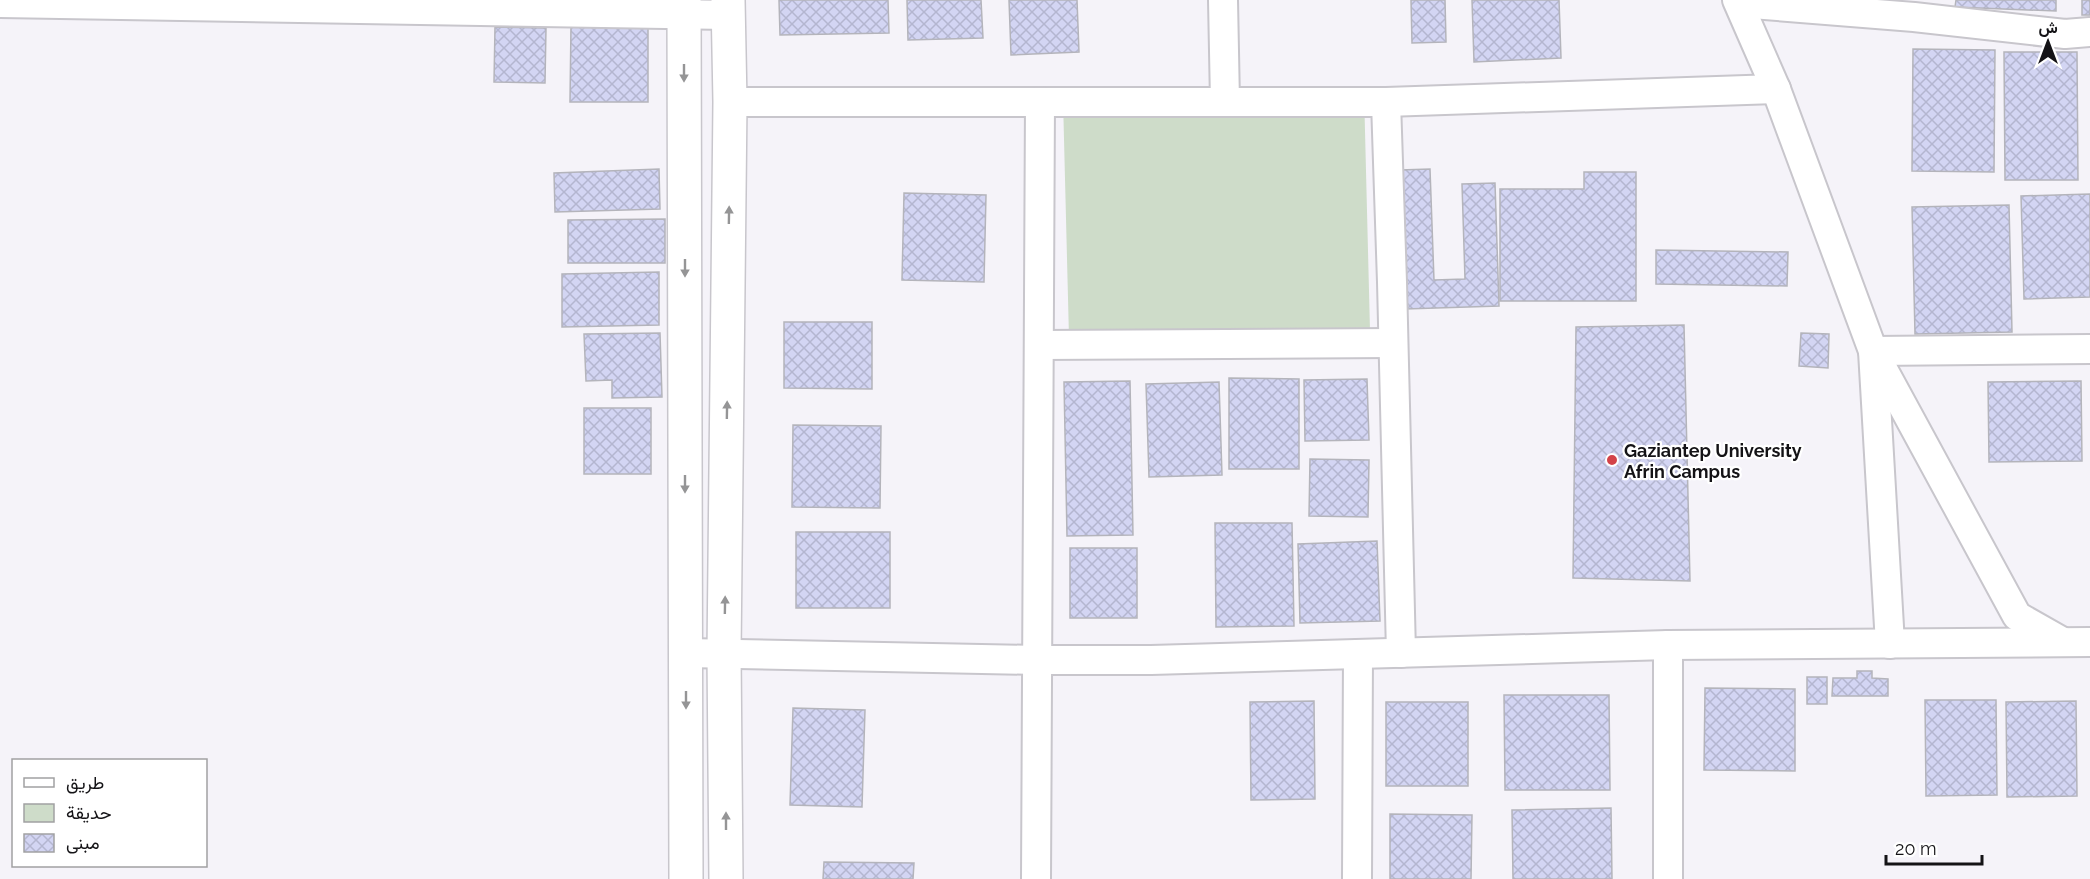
<svg xmlns="http://www.w3.org/2000/svg" width="2090" height="879" font-family="Raleway,Vazirmatn,sans-serif">
	<style>
		.park { fill: #cedcc9 }
		.building { fill: url(#building-cross-hatch); stroke: #b4b4bb; stroke-width: 1.5 }
		.lines { fill: none; stroke-linecap: round; stroke-linejoin: round }
		.street-casing { stroke: #c8c6cc; stroke-width: 32 }
		.secondary-casing { stroke: #c8c6cc; stroke-width: 36 }
		.street { stroke: #fff; stroke-width: 28 }
		.secondary { stroke: #fff; stroke-width: 33 }
		.oneway { fill: #959596 }
		.poi-dot { fill: #d34349; stroke: #fff; stroke-width: 2 }
		.labels { text-anchor: middle; dominant-baseline: central; stroke-width: 4.5; stroke-linejoin: round; paint-order: stroke }
		.poi-label { font-size: 18px; font-weight: bold; fill: #141316; stroke: #fff; text-anchor: start }
	</style>
	<defs>
		<pattern id="building-cross-hatch" width="8" height="8" patternUnits="userSpaceOnUse" patternTransform="scale(1.5)"><rect width="8" height="8" fill="#d3d5f3"/><path d="M0 0l8 8M0 8l8-8" fill="none" stroke="#b4b6d0"/></pattern>
	</defs>
	<rect width="100%" height="100%" fill="#f5f3f9"/>
	<!-- park -->
	<polygon class="park" points="1364,91 1370,331 1069,338 1063,99"/>
	<!-- building -->
	<g class="building">
		<polygon points="779,0 888,0 889,33 780,35"/>
		<polygon points="907,0 981,0 983,38 908,40"/>
		<polygon points="1009,0 1077,0 1079,52 1011,55"/>
		<polygon points="1411,0 1445,0 1446,42 1412,43"/>
		<polygon points="1472,0 1559,0 1561,58 1474,62"/>
		<polygon points="1956,0 2056,0 2056,11 1955,7"/>
		<rect x="2082" y="0" width="8" height="15"/>
		<polygon points="571,25 648,25 648,102 570,102"/>
		<polygon points="495,27 546,28 545,83 494,82"/>
		<polygon points="1913,49 1995,50 1994,172 1912,171"/>
		<polygon points="2004,52 2077,52 2078,180 2005,180"/>
		<polygon points="659,169 660,209 555,212 554,173"/>
		<polygon points="1430,169 1434,280 1465,279 1462,184 1495,183 1499,306 1405,309 1400,170"/>
		<polygon points="1584,172 1636,172 1636,301 1500,301 1500,189 1584,189"/>
		<polygon points="904,193 986,195 984,282 902,280"/>
		<polygon points="2090,194 2090,297 2024,299 2021,196"/>
		<polygon points="2009,205 2012,332 1915,334 1912,207"/>
		<polygon points="665,219 665,263 568,263 568,220"/>
		<polygon points="1656,250 1788,252 1787,286 1656,284"/>
		<polygon points="659,272 659,325 562,327 562,274"/>
		<polygon points="784,322 872,322 872,389 784,388"/>
		<polygon points="1684,325 1690,581 1573,578 1576,327"/>
		<polygon points="660,333 662,397 612,398 612,380 586,381 584,334"/>
		<polygon points="1801,333 1829,334 1828,368 1799,366"/>
		<polygon points="1229,378 1299,379 1299,469 1229,469"/>
		<polygon points="1367,379 1369,440 1305,441 1304,380"/>
		<polygon points="1130,381 1133,535 1067,536 1064,382"/>
		<polygon points="2081,381 2082,461 1989,462 1988,382"/>
		<polygon points="1219,382 1222,475 1149,477 1146,384"/>
		<rect x="584" y="408" width="67" height="66"/>
		<polygon points="793,425 881,426 880,508 792,507"/>
		<polygon points="1310,459 1369,460 1368,517 1309,516"/>
		<polygon points="1215,523 1292,523 1294,626 1216,627"/>
		<rect x="796" y="532" width="94" height="76"/>
		<polygon points="1377,541 1380,621 1300,623 1298,544"/>
		<rect x="1070" y="548" width="67" height="70"/>
		<polygon points="1857,671 1872,671 1872,678 1888,679 1888,696 1832,696 1833,678 1857,678"/>
		<rect x="1807" y="677" width="20" height="27"/>
		<polygon points="1705,688 1795,689 1795,771 1704,770"/>
		<polygon points="1504,695 1609,695 1610,790 1505,790"/>
		<polygon points="1925,700 1996,700 1997,795 1926,796"/>
		<polygon points="1314,701 1315,799 1251,800 1250,702"/>
		<polygon points="2076,701 2077,796 2007,797 2006,702"/>
		<rect x="1386" y="702" width="82" height="84"/>
		<polygon points="793,708 865,710 862,807 790,805"/>
		<polygon points="1611,808 1612,879 1513,879 1512,810"/>
		<polygon points="1390,814 1472,815 1471,879 1390,879"/>
		<polygon points="824,862 914,863 913,879 823,879"/>
	</g>
	<g class="lines">
		<!-- street casing -->
		<g class="street-casing">
			<g id="street">
				<polyline points="1223,0 1225,102"/>
				<polyline points="1737,0 1776,89 1873,351 2017,616 2061,641"/>
				<polyline points="0,3 728,15"/>
				<polyline points="1739,3 1914,17 2065,34 2090,32"/>
				<polyline points="730,102 1386,102 1776,89"/>
				<polyline points="1386,102 1392,282 1401,653"/>
				<polyline points="1040,345 1393,343"/>
				<polyline points="1890,644 1873,351 2090,349"/>
				<polyline points="1668,645 1668,879"/>
				<polyline points="686,653 1036,660 1151,660 1668,645 2090,642"/>
				<path d="M 1036,879 C 1036,620 1040,361 1040,102"/>
				<polyline points="1357,879 1358,654"/>
			</g>
		</g>
		<!-- secondary casing -->
		<g class="secondary-casing">
			<g id="secondary">
				<polyline points="684,0 686,879"/>
				<polyline points="726,879 724,653 730,102 728,0"/>
			</g>
		</g>
		<!-- street -->
		<use href="#street" class="street"/>
		<!-- secondary -->
		<use href="#secondary" class="secondary"/>
	</g>
	<!-- one-way arrows -->
	<defs><path id="oneway-solid" d="M-6-.8H1V-3.2L6.5 0L1 3.2V.8H-6Z" transform="scale(1.5)"/></defs>
	<g class="oneway">
		<use href="#oneway-solid" transform="translate(684 73) rotate(90)"/>
		<use href="#oneway-solid" transform="translate(729 215) rotate(-89)"/>
		<use href="#oneway-solid" transform="translate(685 268) rotate(90)"/>
		<use href="#oneway-solid" transform="translate(727 410) rotate(-89)"/>
		<use href="#oneway-solid" transform="translate(685 484) rotate(90)"/>
		<use href="#oneway-solid" transform="translate(725 605) rotate(-89)"/>
		<use href="#oneway-solid" transform="translate(686 700) rotate(90)"/>
		<use href="#oneway-solid" transform="translate(726 821) rotate(-90)"/>
	</g>
	<!-- markers -->
	<circle class="poi-dot" cx="1612" cy="460" r="6"/>
	<g class="labels">
		<!-- poi labels -->
		<g class="poi-label">
			<text x="1624" y="450">Gaziantep University<tspan x="1624" dy="21">Afrin Campus</tspan></text>
		</g>
	</g>
	<!-- legend -->
	<rect x="12" y="759" width="195" height="108" fill="#ffffff" stroke="#a1a1a2" stroke-width="1.5"/>
	<rect x="24" y="778" width="30" height="9" fill="#ffffff" stroke="#a1a1a2" stroke-width="1.5"/>
	<text x="66" y="789" font-size="18" fill="#141316">طريق</text>
	<rect x="24" y="804" width="30" height="18" fill="#cedcc9" stroke="#a1a1a2" stroke-width="1.5"/>
	<text x="66" y="819" font-size="18" fill="#141316">حديقة</text>
	<rect x="24" y="834" width="30" height="18" fill="url(#building-cross-hatch)" stroke="#a1a1a2" stroke-width="1.5"/>
	<text x="66" y="849" font-size="18" fill="#141316">مبنى</text>
	<!-- north arrow -->
	<g transform="translate(2048 42)" stroke="#ffffff" stroke-width="4.5" paint-order="stroke">
	<path d="M0-4.5L10 22L0 15L-10 22Z" fill="#141316"/>
	<text y="-9" font-size="16" font-weight="bold" text-anchor="middle" fill="#141316">ش</text>
	</g>
	<!-- scale -->
	<path d="M1886 855v9h96v-9" fill="none" stroke="#141316" stroke-width="3"/>
	<text x="1895" y="855" font-size="18" fill="#141316" stroke="#ffffff" stroke-width="4.5" paint-order="stroke">20 m</text>
</svg>
